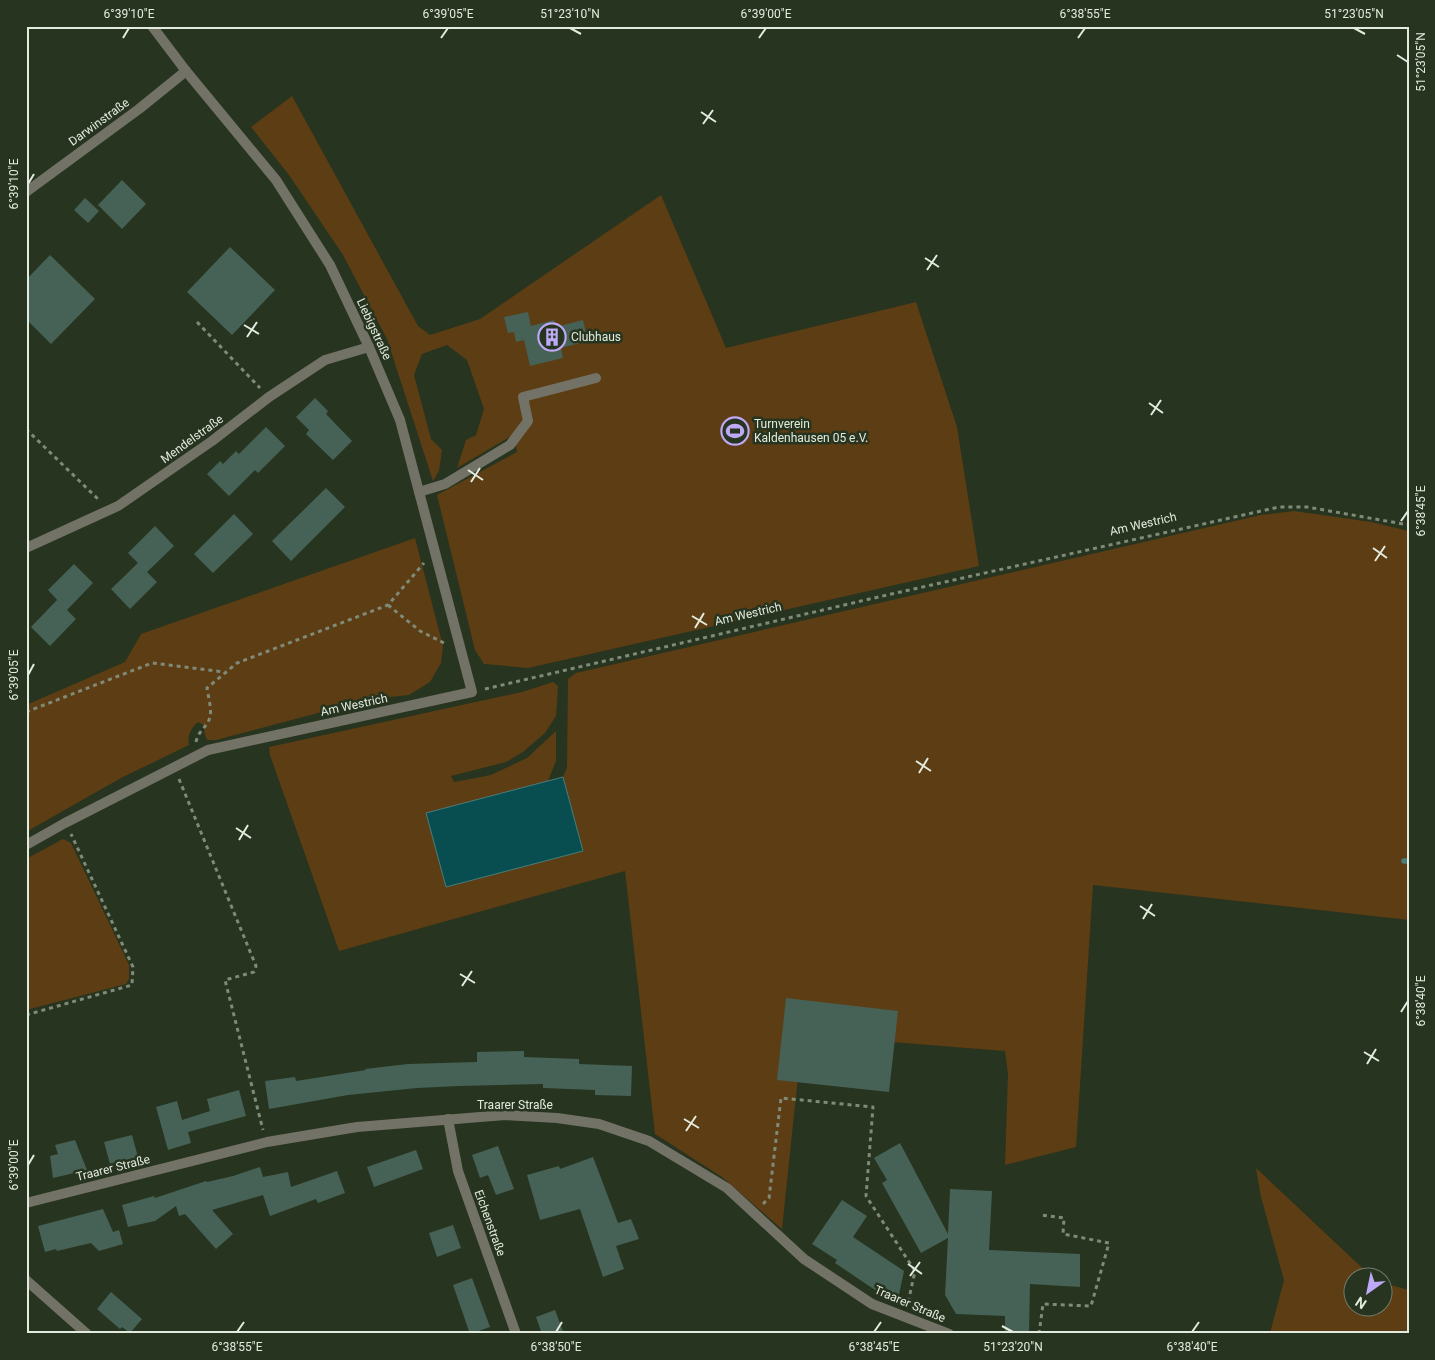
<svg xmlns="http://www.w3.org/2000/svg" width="1435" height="1360" font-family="Roboto,sans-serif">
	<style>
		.green { fill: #5d3d13 }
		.water { fill: #084e51; stroke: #4a7d7b }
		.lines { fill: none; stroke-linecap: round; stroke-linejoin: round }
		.stream { stroke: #4a7d7b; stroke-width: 5.5 }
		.building { fill: #466256 }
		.path { stroke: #7f8a79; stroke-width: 3; stroke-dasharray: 4 4; stroke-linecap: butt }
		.lane { stroke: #737266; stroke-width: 10 }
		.street { stroke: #737266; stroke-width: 10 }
		.ticks { fill: none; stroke: #e3ebde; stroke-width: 2 }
		.labels { text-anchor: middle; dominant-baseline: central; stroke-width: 5; stroke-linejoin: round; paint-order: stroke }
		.street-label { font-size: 12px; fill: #e3ebde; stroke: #27341f }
		.poi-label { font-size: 12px; fill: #e3ebde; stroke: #27341f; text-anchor: start }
		.neatline { fill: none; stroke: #e3ebde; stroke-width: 2 }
		.ticks-label { font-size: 12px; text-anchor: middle; fill: #e3ebde }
	</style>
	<rect width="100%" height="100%" fill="#27341f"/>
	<!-- green -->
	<g class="green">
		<polygon points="292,96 418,326 430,335 480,319 661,195 726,348 916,302 957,427 979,566 528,668 484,664 475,650 437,495 517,452 513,435 457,468 466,440 476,435 484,409 467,360 447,345 422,354 414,375 431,439 442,450 439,471 433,481 387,339 343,255 289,175 251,127"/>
		<polygon points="1294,511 1371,522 1409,531 1409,920 1093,885 1076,1147 1005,1165 1008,1074 1005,1051 892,1042 801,1048 782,1229 722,1177 655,1134 625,871 339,951 270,755 269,747 522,692 553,682 558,686 556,716 545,733 523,752 506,762 451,776 454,782 491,775 527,758 556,731 556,761 548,781 427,813 447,887 583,851 563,777 567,768 568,679 576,673 1261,515"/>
		<path d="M 415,538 L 443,646 L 441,663 L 430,682 L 409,695 L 371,699 L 216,740 L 207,740 L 204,732 L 205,726 L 198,722 C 191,728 187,736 189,745 L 121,778 L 26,832 L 26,705 L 125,662 L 141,634 Z"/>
		<polygon points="63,839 71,843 129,965 129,979 126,984 26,1010 26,859"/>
		<polygon points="1256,1168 1372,1277 1352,1278 1352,1308 1382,1308 1383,1283 1409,1290 1409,1334 1270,1333 1284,1280 1261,1197"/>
	</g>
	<!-- water -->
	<polygon class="water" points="563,777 583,851 446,887 426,813"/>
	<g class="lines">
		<!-- stream -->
		<polyline class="stream" points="1404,861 1409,861"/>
	</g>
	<!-- building -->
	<g class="building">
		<polygon points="122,180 146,204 122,229 98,205"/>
		<polygon points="85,198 99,211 88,223 74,210"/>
		<polygon points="230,247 275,290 232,335 187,292"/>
		<polygon points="50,255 95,299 51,344 26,319 26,280"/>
		<polygon points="528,312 531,326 554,320 556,327 583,320 588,341 561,348 563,358 530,366 524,340 516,342 514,332 508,333 504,317"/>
		<polygon points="315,398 328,411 326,414 352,441 333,460 306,434 309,430 296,417"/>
		<polygon points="266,427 285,446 258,473 255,470 229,496 207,474 220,461 223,464 236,451 239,454"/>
		<polygon points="326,488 345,507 291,561 272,541"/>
		<polygon points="234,514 253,534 213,573 194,554"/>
		<polygon points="155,526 174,546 147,572 157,582 130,609 111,589 138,563 128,553"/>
		<polygon points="74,564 93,583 67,610 76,619 50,646 31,627 57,600 60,603 48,590"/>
		<polygon points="786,998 898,1011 889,1092 777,1080"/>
		<polygon points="524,1051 524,1057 579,1059 579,1064 632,1066 631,1096 595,1095 595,1090 543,1088 543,1084 459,1086 417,1088 348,1095 269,1109 265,1081 295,1077 296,1081 366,1070 365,1069 408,1064 477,1062 477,1052"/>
		<polygon points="239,1090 246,1116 188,1132 191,1143 168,1150 156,1107 177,1101 182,1120 210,1111 207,1099"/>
		<polygon points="132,1135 138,1157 110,1164 104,1142"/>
		<polygon points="75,1140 87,1170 53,1178 50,1156 58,1154 55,1145"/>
		<polygon points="900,1143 948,1234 950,1189 992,1191 989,1250 1080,1254 1080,1287 1030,1284 1029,1334 1005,1334 1005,1316 956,1314 945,1295 948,1238 921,1253 882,1183 887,1180 874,1158"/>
		<polygon points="498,1146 514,1189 496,1195 488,1175 480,1178 472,1155"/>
		<polygon points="416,1150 423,1169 374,1187 367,1167"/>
		<polygon points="593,1157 618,1223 631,1219 639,1239 616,1246 624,1269 603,1277 580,1209 540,1220 527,1175 559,1166 560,1169"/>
		<polygon points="260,1167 263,1177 288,1172 291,1187 337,1171 345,1193 318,1203 316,1199 270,1216 263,1195 212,1210 233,1234 216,1249 185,1214 179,1216 176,1206 155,1221 128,1227 122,1205 154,1196 155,1198 206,1181 207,1182 233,1176"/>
		<polygon points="842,1200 867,1216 853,1237 904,1271 898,1299 878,1292 835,1263 837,1260 812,1244"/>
		<polygon points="103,1209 113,1232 119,1230 123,1244 99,1251 91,1243 57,1251 56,1249 45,1252 38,1226"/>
		<polygon points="453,1225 461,1248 437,1257 429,1233"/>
		<polygon points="472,1278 490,1327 470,1334 453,1285"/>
		<polygon points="111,1292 142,1319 130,1333 122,1327 120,1329 97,1309"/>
		<polygon points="555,1310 564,1334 542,1334 536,1317"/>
	</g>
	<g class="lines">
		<!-- path -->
		<g class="path">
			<polyline points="197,322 260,388"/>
			<polyline points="26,429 100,501"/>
			<polyline points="388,605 420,631 444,643"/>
			<polyline points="485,689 887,595 1279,507 1307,507 1409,525"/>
			<polyline points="26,712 152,663 224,672"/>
			<path d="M 196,742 C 199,729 207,728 210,717 C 212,709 208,696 207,688 L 237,663 L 388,605 L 424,563"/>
			<polyline points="179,779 256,966 254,972 225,980 263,1130"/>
			<polyline points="26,1015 132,985 133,967 71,834"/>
			<polyline points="763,1204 769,1198 781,1098 873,1107 866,1196 915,1271 908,1303"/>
			<polyline points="1039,1334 1043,1304 1091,1306 1109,1243 1063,1234 1064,1218 1041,1215"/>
		</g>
		<!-- lane -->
		<polyline class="lane" points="419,492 445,484 510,445 528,421 523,397 596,378"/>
		<!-- street -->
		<g class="street">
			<polyline points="26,192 139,109 186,71"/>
			<polyline points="26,548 118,506 212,441 269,397 325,360 369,347"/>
			<polyline points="26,845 65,823 208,750 472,692 400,420 369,347 330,265 276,180 186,71 152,26"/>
			<polyline points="448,1119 458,1171 516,1334"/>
			<polyline points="26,1203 267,1142 357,1127 505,1115 557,1118 599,1124 649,1141 727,1188 804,1259 872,1304 949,1334"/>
			<polyline points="26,1280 87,1334"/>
		</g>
	</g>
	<!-- ticks -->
	<path class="ticks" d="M 570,28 L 581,34M 1354,28 L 1365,34M 123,38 L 129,28M 441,38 L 448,28M 759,38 L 766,28M 1078,38 L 1085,28M 1397,55 L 1408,62M 701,112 L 716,122M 703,124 L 713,110M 28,184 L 34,174M 925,258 L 939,267M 927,270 L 937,255M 244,325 L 259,334M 247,337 L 257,322M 1149,403 L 1163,413M 1151,415 L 1161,400M 468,470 L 483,480M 471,482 L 480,468M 1401,521 L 1408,511M 1373,548 L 1387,558M 1375,561 L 1385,546M 692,616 L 707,625M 695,628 L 704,613M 28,675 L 34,664M 916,761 L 931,771M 919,773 L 928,758M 236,828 L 251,838M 239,840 L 248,825M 1140,906 L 1155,916M 1143,919 L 1152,904M 460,974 L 475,983M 462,986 L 472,971M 1401,1012 L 1408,1001M 1364,1052 L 1379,1061M 1367,1064 L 1376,1049M 684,1119 L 699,1128M 686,1131 L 696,1116M 28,1165 L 34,1155M 908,1264 L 922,1274M 910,1276 L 920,1262M 1002,1326 L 1013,1332M 237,1332 L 244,1322M 556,1332 L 562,1322M 874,1332 L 881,1322M 1192,1332 L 1199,1322"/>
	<!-- icons -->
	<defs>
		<g id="building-ring" transform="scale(1.4375)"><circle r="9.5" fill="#27341f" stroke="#bda9f5" stroke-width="1.5"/><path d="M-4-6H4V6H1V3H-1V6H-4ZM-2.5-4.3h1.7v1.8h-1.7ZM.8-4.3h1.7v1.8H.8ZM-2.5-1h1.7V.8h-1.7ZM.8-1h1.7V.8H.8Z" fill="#bda9f5"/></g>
		<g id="stadium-ring" transform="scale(1.4375)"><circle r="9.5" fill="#27341f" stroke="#bda9f5" stroke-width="1.5"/><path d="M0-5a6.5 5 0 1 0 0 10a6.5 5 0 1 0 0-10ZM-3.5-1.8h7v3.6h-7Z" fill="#bda9f5"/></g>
	</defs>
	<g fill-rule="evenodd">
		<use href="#building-ring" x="552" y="337"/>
		<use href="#stadium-ring" x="735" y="431"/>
	</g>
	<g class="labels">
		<!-- street labels -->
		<g class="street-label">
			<text transform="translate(99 122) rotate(-36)">Darwinstraße</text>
			<text transform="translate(374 329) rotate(65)">Liebigstraße</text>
			<text transform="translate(192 439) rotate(-36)">Mendelstraße</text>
			<text transform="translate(1143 524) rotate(-13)">Am Westrich</text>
			<text transform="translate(748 614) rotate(-13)">Am Westrich</text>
			<text transform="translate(354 705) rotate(-12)">Am Westrich</text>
			<text x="515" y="1105">Traarer Straße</text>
			<text transform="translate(113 1168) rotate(-14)">Traarer Straße</text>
			<text transform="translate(490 1223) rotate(70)">Eichenstraße</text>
			<text transform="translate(910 1304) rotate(23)">Traarer Straße</text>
		</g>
		<!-- poi labels -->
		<g class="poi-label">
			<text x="571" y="337">Clubhaus</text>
			<text x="754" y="424">Turnverein<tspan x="754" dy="14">Kaldenhausen 05 e.V.</tspan></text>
		</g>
	</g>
	<!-- border -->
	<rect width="1435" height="1360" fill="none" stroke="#27341f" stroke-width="55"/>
	<!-- north arrow -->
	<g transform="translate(1368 1292) rotate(213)"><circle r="24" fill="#27341f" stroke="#727d6b"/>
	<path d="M0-4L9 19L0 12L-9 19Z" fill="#bda9f5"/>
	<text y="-8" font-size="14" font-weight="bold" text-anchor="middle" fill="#e3ebde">N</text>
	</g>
	<rect x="28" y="28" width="1380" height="1304" class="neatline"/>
	<g class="ticks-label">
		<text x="129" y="18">6°39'10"E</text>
		<text x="448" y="18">6°39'05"E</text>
		<text x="570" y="18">51°23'10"N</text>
		<text x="766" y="18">6°39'00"E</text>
		<text x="1085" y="18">6°38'55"E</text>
		<text x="1354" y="18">51°23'05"N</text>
		<text transform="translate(1421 62) rotate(-90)" y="4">51°23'05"N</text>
		<text transform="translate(14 184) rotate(-90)" y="4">6°39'10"E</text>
		<text transform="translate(1421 511) rotate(-90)" y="4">6°38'45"E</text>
		<text transform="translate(14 675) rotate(-90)" y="4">6°39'05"E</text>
		<text transform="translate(1421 1001) rotate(-90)" y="4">6°38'40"E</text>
		<text transform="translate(14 1165) rotate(-90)" y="4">6°39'00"E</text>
		<text x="237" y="1351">6°38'55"E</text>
		<text x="556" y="1351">6°38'50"E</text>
		<text x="874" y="1351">6°38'45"E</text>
		<text x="1013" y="1351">51°23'20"N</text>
		<text x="1192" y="1351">6°38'40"E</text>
	</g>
</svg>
